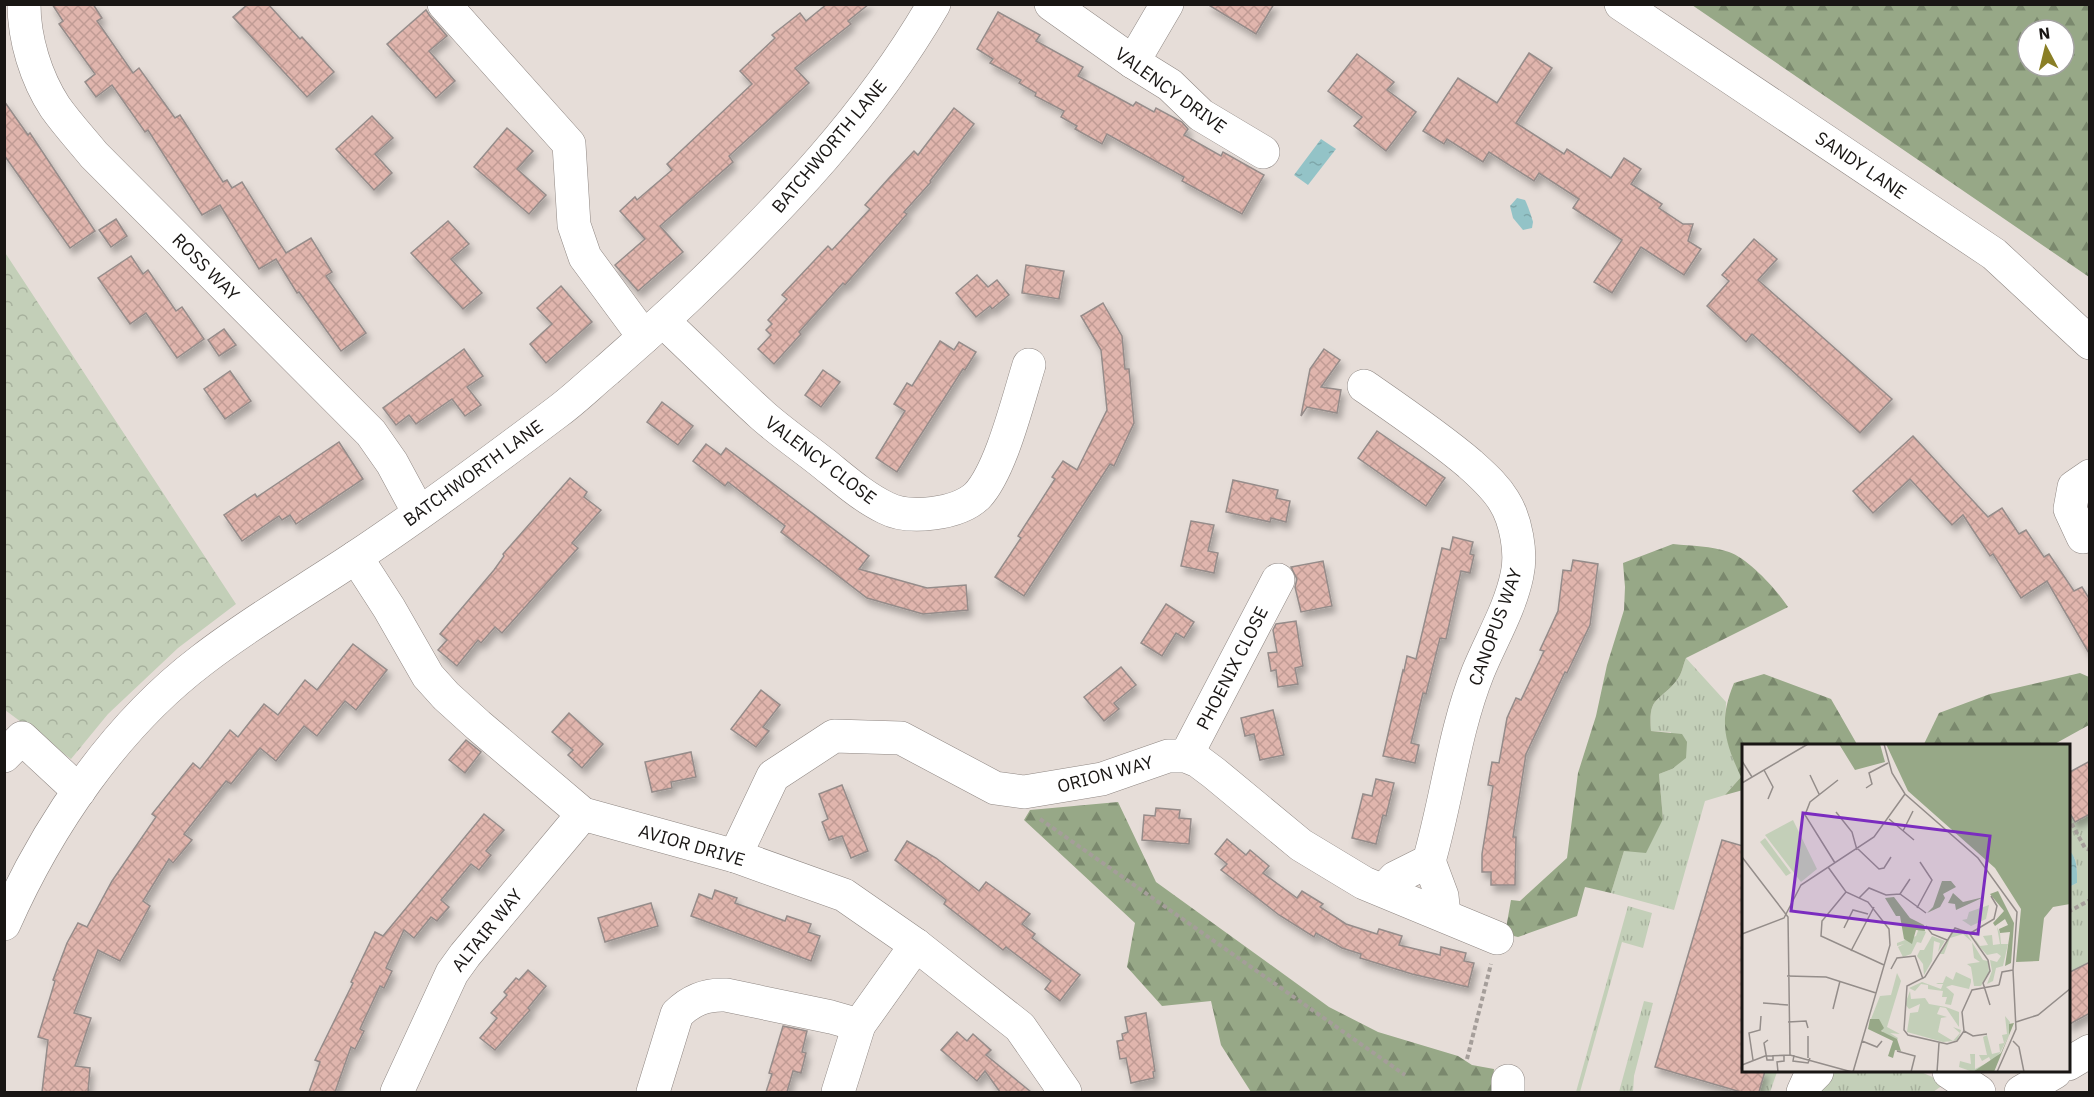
<svg xmlns="http://www.w3.org/2000/svg" width="2094" height="1097" font-family="'IBM Plex Sans',sans-serif">
	<style>
		.grass { fill: url(#grass-tufts) }
		.forest { fill: url(#forest-firs); fill-rule: evenodd }
		.park { fill: url(#park-crowns) }
		.water { fill: url(#water-ripples) }
		.building { fill: url(#building-cross-hatch); stroke: #958c8a; stroke-width: 1.5; filter: url(#shadow) }
		.lines { fill: none; stroke-linecap: round; stroke-linejoin: round }
		.minor-casing { stroke: #8f8783; stroke-width: 34 }
		.major-casing { stroke: #8f8783; stroke-width: 34 }
		.path { stroke: #a59e9a; stroke-width: 4; stroke-dasharray: 4.5 3; stroke-linecap: butt }
		.minor { stroke: #fff; stroke-width: 33 }
		.major { stroke: #fff; stroke-width: 33 }
		.labels { text-anchor: middle; dominant-baseline: central; stroke-width: 4.5; stroke-linejoin: round; paint-order: stroke }
		.street-label { font-size: 18px; fill: #191614; stroke: #fff }
		.inset-road { fill: none; stroke: #948d8a; stroke-width: 1.5 }
		.view { fill: #7b2cbf; fill-opacity: 0.15; stroke: #7b2cbf; stroke-width: 3 }
		.inset-edge { fill: none; stroke: #191614; stroke-width: 3 }
	</style>
	<defs>
		<pattern id="grass-tufts" width="24" height="20" patternUnits="userSpaceOnUse" patternTransform="scale(1.5)"><rect width="24" height="20" fill="#c3cfb8"/><path d="M3 7l-1-3M5 7V3M7 7l1-3M15 17l-1-3M17 17v-4M19 17l1-3" fill="none" stroke="#a7b19d"/></pattern>
		<pattern id="forest-firs" width="22" height="20" patternUnits="userSpaceOnUse" patternTransform="scale(1.5)"><rect width="22" height="20" fill="#97a887"/><path d="M5 1l3.5 6h-7zM16 11l3.5 6h-7z" fill="#7a886d"/></pattern>
		<pattern id="park-crowns" width="20" height="18" patternUnits="userSpaceOnUse" patternTransform="scale(1.5)"><rect width="20" height="18" fill="#c3cfb8"/><path d="M2 6a3 3 0 1 1 6 0M12 15a3 3 0 1 1 6 0" fill="none" stroke="#a7b19d"/></pattern>
		<pattern id="water-ripples" width="26" height="14" patternUnits="userSpaceOnUse" patternTransform="scale(1.5)"><rect width="26" height="14" fill="#93c3c7"/><path d="M2 4q2-2 4 0t4 0M15 11q2-2 4 0t4 0" fill="none" stroke="#7ea7aa"/></pattern>
		<pattern id="building-cross-hatch" width="8" height="8" patternUnits="userSpaceOnUse" patternTransform="scale(1.5)"><rect width="8" height="8" fill="#e0b5ad"/><path d="M0 0l8 8M0 8l8-8" fill="none" stroke="#c09b94"/></pattern>
		<filter id="shadow"><feDropShadow dx="3.5" dy="6" stdDeviation="3" flood-color="#0004"/></filter>
	</defs>
	<rect width="100%" height="100%" fill="#e6ddd8"/>
	<!-- grass -->
	<g class="grass">
		<path d="M 1686,658 L 1726,702 L 1725,728 L 1741,777 L 1725,795 L 1705,801 L 1674,910 L 1611,893 L 1624,851 L 1663,819 L 1659,774 L 1672,769 L 1671,732 L 1651,731 C 1648,695 1659,703 1677,680 C 1682,674 1683,665 1686,658 Z"/>
		<polygon points="2071,814 2089,814 2089,962 2069,973 2069,887 2077,883 2077,868 2075,859 2069,850 2069,815"/>
		<polygon points="1628,906 1652,913 1643,948 1622,942 1580,1092 1576,1092"/>
		<polygon points="1644,1001 1653,1003 1634,1076 1633,1092 1619,1092"/>
		<polygon points="1765,1072 1777,1072 1770,1092 1759,1092"/>
		<polygon points="1836,1072 1921,1072 1946,1083 1933,1092 1816,1092 1823,1081"/>
	</g>
	<!-- forest -->
	<g class="forest">
		<path d="M 1692,5 L 2089,5 L 2089,277 ZM 2028,30 L 2064,30 L 2064,66 L 2028,66 Z"/>
		<path d="M 1673,544 C 1692,546 1711,546 1729,552 C 1749,559 1777,590 1788,607 L 1686,658 C 1683,665 1682,674 1677,680 C 1659,703 1648,695 1651,731 L 1682,734 L 1687,742 L 1686,758 L 1672,769 L 1659,774 L 1663,819 L 1646,853 L 1624,851 L 1611,893 L 1585,887 L 1577,916 L 1518,937 L 1505,934 L 1511,900 L 1520,901 L 1567,858 L 1578,773 L 1596,716 L 1607,665 L 1624,610 L 1625,587 L 1623,563 Z"/>
		<polygon points="2080,673 2089,677 2089,725 2051,746 1923,746 1939,713 1990,694"/>
		<path d="M 1764,674 L 1831,699 L 1858,746 L 1743,746 L 1743,790 L 1725,795 L 1741,777 C 1725,742 1718,722 1734,683 Z"/>
		<polygon points="1118,802 1156,882 1329,1007 1378,1032 1458,1056 1472,1065 1494,1069 1492,1092 1251,1092 1221,1045 1211,1001 1162,1006 1127,967 1135,923 1024,820 1030,810"/>
	</g>
	<!-- park -->
	<polygon class="park" points="4,251 236,604 178,648 108,714 71,759 5,710"/>
	<!-- water -->
	<g class="water">
		<polygon points="1321,139 1336,149 1308,185 1294,175"/>
		<path d="M 1517,198 L 1525,200 C 1527,203 1532,218 1533,222 L 1532,228 L 1523,230 L 1513,218 L 1510,206 Z"/>
		<path d="M 2069,850 C 2078,859 2077,871 2077,883 L 2069,887 Z"/>
	</g>
	<!-- building -->
	<g class="building">
		<polygon points="52,4 93,4 102,18 97,21 133,73 139,68 175,118 180,115 223,182 227,180 232,188 242,182 286,253 311,238 332,272 326,276 366,333 341,351 299,292 297,293 276,259 259,269 220,205 202,215 148,130 145,132 112,85 96,97 85,82 95,74 59,24 63,21"/>
		<polygon points="248,4 268,4 300,39 302,37 334,72 307,97 233,17"/>
		<polygon points="827,4 869,4 848,21 851,24 795,68 809,83 729,156 733,162 660,226 683,252 638,291 615,265 645,239 620,211 635,197 637,200 672,170 667,164 752,84 740,71 775,38 772,35 800,13 806,21"/>
		<polygon points="1207,4 1274,4 1256,34"/>
		<polygon points="426,10 430,16 447,36 429,51 455,81 436,98 387,44"/>
		<polygon points="998,12 1040,35 1036,41 1083,67 1078,76 1133,106 1136,102 1154,112 1156,108 1182,122 1188,129 1184,135 1221,156 1223,152 1264,175 1242,214 1182,181 1184,177 1107,134 1102,144 1075,129 1077,126 1061,117 1064,111 1035,96 1036,93 1019,83 1021,80 990,63 993,59 977,49"/>
		<polygon points="1529,53 1552,68 1516,123 1564,154 1567,149 1611,178 1624,158 1641,169 1631,184 1662,204 1659,208 1683,224 1693,224 1688,241 1701,249 1684,275 1641,247 1612,293 1594,282 1622,240 1573,208 1579,199 1539,173 1534,181 1489,152 1483,162 1447,139 1444,144 1423,131 1458,78 1497,103"/>
		<polygon points="1357,54 1394,82 1387,90 1416,112 1386,151 1354,126 1362,117 1328,91"/>
		<polygon points="4,101 28,135 30,133 95,231 70,248 4,155"/>
		<polygon points="954,108 974,124 930,181 931,182 904,212 907,214 845,285 843,283 799,332 801,334 774,364 758,349 771,335 766,330 772,324 768,320 787,299 782,295 828,246 832,250 870,209 865,205 889,178 914,151 918,155"/>
		<polygon points="372,116 393,138 375,154 392,173 374,190 336,149"/>
		<polygon points="507,128 533,151 517,169 546,195 529,214 474,167"/>
		<polygon points="116,219 127,236 111,247 99,230"/>
		<polygon points="448,221 469,244 451,259 482,293 463,309 411,253"/>
		<polygon points="1754,239 1777,259 1758,280 1892,399 1860,433 1752,334 1746,342 1707,306 1729,281 1722,275"/>
		<polygon points="131,256 143,274 148,270 176,311 182,307 204,339 177,358 146,313 130,324 98,278"/>
		<polygon points="1026,265 1064,271 1059,299 1022,293"/>
		<polygon points="977,275 988,287 997,280 1009,295 992,309 990,306 976,317 956,293"/>
		<polygon points="561,286 592,322 546,363 530,344 552,324 537,308"/>
		<polygon points="1103,303 1122,336 1125,369 1129,369 1134,423 1114,466 1110,464 1024,596 995,577 1021,538 1018,536 1055,479 1052,477 1063,461 1077,470 1107,410 1101,350 1081,316"/>
		<polygon points="224,329 236,345 219,356 208,340"/>
		<polygon points="940,341 954,350 959,342 976,352 965,370 963,369 897,472 876,458 905,411 894,404 907,383 912,386"/>
		<polygon points="464,349 483,376 467,387 481,405 465,416 452,399 416,424 409,415 396,425 383,408"/>
		<polygon points="1324,349 1340,360 1321,387 1341,390 1337,413 1307,407 1301,416 1310,369"/>
		<polygon points="823,370 840,382 821,407 805,395"/>
		<polygon points="230,371 251,401 225,419 204,389"/>
		<polygon points="662,402 693,426 678,445 647,422"/>
		<polygon points="1377,431 1445,478 1426,506 1358,458"/>
		<polygon points="1913,436 1988,517 2002,508 2019,534 2026,530 2044,557 2049,554 2074,591 2082,587 2090,600 2090,655 2047,581 2021,598 1993,554 1990,556 1963,515 1952,525 1910,479 1873,513 1853,491"/>
		<polygon points="339,442 363,479 296,524 290,515 282,520 279,516 242,541 224,515 255,494 257,497"/>
		<polygon points="706,444 721,455 726,448 869,556 859,569 927,588 966,585 968,610 923,614 867,598 781,532 785,526 728,482 725,486 693,461"/>
		<polygon points="570,478 587,492 584,497 601,510 572,543 578,548 502,633 495,627 481,643 478,640 457,666 438,650 447,640 440,634 494,570 504,556 503,554"/>
		<polygon points="1233,480 1278,490 1276,498 1290,501 1286,522 1271,518 1270,522 1226,512"/>
		<polygon points="1191,521 1214,525 1208,551 1218,553 1214,573 1181,566"/>
		<polygon points="1453,537 1473,542 1470,554 1474,555 1470,573 1461,571 1446,639 1440,638 1426,694 1423,693 1411,743 1419,745 1415,763 1383,756 1403,670 1404,671 1407,656 1416,659 1442,548 1450,550"/>
		<polygon points="1573,560 1598,564 1590,625 1567,673 1565,672 1526,754 1513,837 1516,837 1515,885 1491,885 1491,872 1482,872 1482,854 1493,786 1488,785 1492,762 1499,763 1507,718 1516,698 1521,700 1544,651 1540,650 1558,611 1563,570 1571,571"/>
		<polygon points="1323,561 1332,606 1301,612 1295,587 1297,579 1291,567"/>
		<polygon points="1166,604 1194,622 1184,638 1176,633 1162,656 1141,643"/>
		<polygon points="1296,621 1303,666 1295,668 1298,684 1278,687 1276,670 1271,671 1268,653 1277,652 1273,630 1276,624"/>
		<polygon points="353,644 387,670 356,710 345,701 317,736 304,726 276,761 260,748 231,784 226,781 184,834 192,840 173,863 169,859 143,901 150,906 120,961 98,950 74,1013 91,1018 75,1066 90,1068 88,1092 42,1092 48,1040 38,1037 55,981 53,980 67,943 78,923 87,927 112,881 156,817 152,814 193,763 200,769 230,730 238,737 264,704 278,715 305,680 317,690"/>
		<polygon points="1121,667 1136,685 1114,703 1119,709 1104,721 1084,697"/>
		<polygon points="761,690 780,705 763,727 769,731 756,747 731,729"/>
		<polygon points="1273,710 1284,755 1260,760 1254,734 1245,736 1241,718"/>
		<polygon points="569,713 603,744 582,768 568,755 573,750 552,732"/>
		<polygon points="466,740 481,752 465,773 449,760"/>
		<polygon points="691,752 696,777 671,782 672,788 652,792 645,762"/>
		<polygon points="2090,761 2090,814 2075,822 2068,810 2068,773"/>
		<polygon points="1376,779 1394,783 1386,816 1383,815 1376,844 1352,838 1363,794 1372,796"/>
		<polygon points="842,785 868,851 851,858 842,836 829,840 822,822 828,819 819,794"/>
		<polygon points="1156,808 1180,810 1179,818 1191,819 1189,844 1142,840 1144,815 1155,816"/>
		<polygon points="484,814 504,830 486,851 491,855 479,870 471,864 441,900 449,907 437,921 431,917 414,938 404,930 386,968 392,971 384,988 380,986 360,1029 364,1031 355,1049 351,1047 335,1092 309,1092 320,1062 315,1060 353,983 351,982 375,932 383,936"/>
		<polygon points="1227,839 1246,855 1250,850 1269,866 1263,873 1297,898 1302,891 1323,904 1320,907 1346,924 1377,934 1379,929 1402,936 1399,945 1440,955 1441,947 1466,953 1464,961 1474,963 1468,987 1412,974 1360,958 1361,954 1342,948 1316,933 1314,937 1279,915 1221,870 1227,864 1215,854"/>
		<polygon points="1722,840 1743,846 1743,1071 1765,1071 1759,1092 1741,1092 1655,1067"/>
		<polygon points="907,841 936,858 979,891 986,882 1030,914 1022,924 1035,934 1032,938 1080,975 1060,1001 1045,989 1051,981 1006,947 1003,950 944,904 946,900 895,860"/>
		<polygon points="715,890 737,898 735,903 785,921 787,916 811,924 808,932 820,936 811,961 691,916 699,894 712,899"/>
		<polygon points="651,903 658,926 605,942 598,918"/>
		<polygon points="2090,962 2090,1013 2068,1025 2068,973"/>
		<polygon points="528,970 546,986 528,1008 530,1010 495,1050 480,1038 497,1018 491,1013 507,995 504,992 516,978 519,980"/>
		<polygon points="1146,1013 1155,1071 1153,1072 1154,1078 1131,1083 1126,1058 1120,1059 1117,1041 1123,1040 1122,1034 1128,1032 1125,1017"/>
		<polygon points="783,1026 807,1031 802,1052 806,1053 801,1073 793,1071 787,1092 766,1092 772,1074 769,1073"/>
		<polygon points="957,1032 967,1041 973,1034 991,1050 986,1055 1031,1092 1000,1092 985,1071 977,1081 941,1050"/>
	</g>
	<g class="lines">
		<!-- minor casing -->
		<g class="minor-casing">
			<g id="minor">
				<path d="M 24,4 C 24,39 36,78 55,107 C 67,124 81,139 94,155 L 371,433 L 392,463 L 419,513"/>
				<polyline points="444,4 569,144 574,225 585,257 644,337"/>
				<polyline points="1051,4 1133,62 1170,85 1201,115 1263,152"/>
				<polyline points="1133,62 1167,4"/>
				<path d="M 663,321 C 696,352 728,384 762,415 C 781,432 803,447 823,463 C 843,479 863,497 886,508 C 909,520 958,514 977,496 C 1001,471 1018,400 1029,365"/>
				<path d="M 1364,386 C 1400,411 1437,436 1470,464 C 1482,475 1495,486 1504,501 C 1516,520 1522,553 1517,575 C 1510,609 1491,640 1478,672 C 1454,732 1447,799 1429,861 L 1395,878 L 1384,890"/>
				<polyline points="2083,537 2070,509 2074,487 2090,476"/>
				<polyline points="356,557 389,608 428,676 446,696 478,725 583,814 735,856 844,895 916,945 1020,1027 1065,1092"/>
				<polyline points="4,756 22,738 79,791"/>
				<polyline points="1186,756 1278,580"/>
				<polyline points="735,856 773,776 834,736 901,738 995,788 1024,792 1102,779 1168,756 1186,756 1198,761 1214,773 1301,845 1364,883 1497,938"/>
				<polyline points="1429,861 1442,896 1444,915"/>
				<path d="M 4,924 C 48,825 115,726 202,660 C 251,622 305,591 356,557 C 425,511 491,462 556,413 C 574,400 590,384 607,370 C 635,345 664,320 691,294 C 784,205 869,116 934,4"/>
				<polyline points="2068,1064 2090,1051"/>
				<polyline points="1949,1072 1979,1092"/>
				<polyline points="1508,1081 1508,1092"/>
				<polyline points="397,1092 452,973 465,955 583,814"/>
				<path d="M 653,1092 L 677,1014 C 691,1000 706,994 726,995 L 831,1017 L 859,1025"/>
				<polyline points="838,1092 859,1025 916,945"/>
				<polyline points="1803,1092 1808,1081 1817,1072"/>
				<polyline points="2021,1092 2055,1072"/>
			</g>
		</g>
		<!-- major casing -->
		<g class="major-casing">
			<polyline id="major" points="1621,4 1994,254 2090,343"/>
		</g>
		<!-- path -->
		<g class="path">
			<polyline points="2068,817 2085,848 2090,850"/>
			<polyline points="1040,819 1405,1075"/>
			<polyline points="2068,912 2090,900"/>
			<polyline points="1467,1059 1491,964"/>
		</g>
		<!-- minor -->
		<use href="#minor" class="minor"/>
		<!-- major -->
		<use href="#major" class="major"/>
	</g>
	<g class="labels">
		<!-- street labels -->
		<g class="street-label">
			<text transform="translate(1171 90) rotate(36)">VALENCY DRIVE</text>
			<text transform="translate(829 146) rotate(-50)">BATCHWORTH LANE</text>
			<text transform="translate(1861 165) rotate(34)">SANDY LANE</text>
			<text transform="translate(206 267) rotate(45)">ROSS WAY</text>
			<text transform="translate(821 460) rotate(37)">VALENCY CLOSE</text>
			<text transform="translate(473 473) rotate(-36)">BATCHWORTH LANE</text>
			<text transform="translate(1495 627) rotate(-70)">CANOPUS WAY</text>
			<text transform="translate(1232 668) rotate(-63)">PHOENIX CLOSE</text>
			<text transform="translate(1105 774) rotate(-15)">ORION WAY</text>
			<text transform="translate(692 845) rotate(16)">AVIOR DRIVE</text>
			<text transform="translate(487 930) rotate(-51)">ALTAIR WAY</text>
		</g>
	</g>
	<!-- overview -->
	<g transform="translate(1742 744)">
		<rect width="328" height="328" fill="#e6ddd8"/>
		<path d="M 247,161 L 244,175 L 229,182 L 220,176 L 225,175 L 227,168 ZM 255,183 L 258,189 L 259,200 L 266,200 L 261,222 L 254,224 L 251,237 L 245,240 L 250,227 L 248,216 L 255,218 L 259,212 L 255,209 L 245,211 L 235,200 L 233,195 L 238,202 L 246,201 L 241,192 L 250,191 L 251,201 L 258,200 ZM 177,184 L 184,188 L 179,199 L 175,198 L 169,210 L 161,213 L 156,203 L 162,200 L 155,202 L 155,199 L 174,192 ZM 212,186 L 225,190 L 241,216 L 246,217 L 247,228 L 239,242 L 232,242 L 229,223 L 225,220 L 238,218 L 232,214 L 230,198 L 221,190 L 208,194 L 202,210 L 197,210 ZM 190,192 L 203,197 L 196,208 L 198,199 L 192,197 L 190,217 L 182,231 L 181,220 L 175,212 L 178,206 L 185,206 L 182,206 ZM 214,228 L 229,235 L 229,238 L 227,245 L 210,241 L 204,243 L 212,250 L 209,261 L 203,260 L 205,253 L 200,253 L 201,247 L 186,245 L 186,241 L 179,240 L 173,247 L 167,244 L 180,238 L 199,245 L 201,240 L 196,240 L 194,239 L 201,239 L 204,232 L 211,236 ZM 155,229 L 159,237 L 145,283 L 158,290 L 148,289 L 156,294 L 155,296 L 141,289 L 138,280 L 129,275 L 138,252 L 149,251 ZM 168,247 L 169,255 L 183,254 L 187,260 L 204,263 L 217,268 L 217,283 L 204,264 L 198,263 L 195,270 L 205,273 L 199,274 L 196,288 L 211,297 L 218,289 L 211,283 L 219,286 L 218,290 L 215,296 L 211,297 L 201,298 L 165,288 L 168,269 L 176,268 L 178,260 L 167,265 L 163,260 ZM 263,272 L 268,278 L 267,291 L 258,309 L 246,321 L 231,328 L 217,323 L 218,317 L 229,320 L 228,310 L 233,310 L 233,325 L 249,317 L 247,313 L 240,317 L 237,311 L 245,311 L 241,293 L 245,291 L 250,310 L 258,308 L 257,300 L 262,299 L 260,291 L 265,290 Z" fill="#c3cfb8"/>
		<path d="M 97,0 L 138,0 L 143,18 L 113,26 ZM 144,0 L 328,0 L 328,160 L 311,163 L 302,174 L 297,217 L 274,218 L 279,165 L 253,124 L 166,47 ZM 200,137 L 209,137 L 214,143 L 201,150 L 203,154 L 198,163 L 185,169 L 191,163 ZM 256,147 L 272,179 L 269,219 L 263,222 L 268,188 L 258,189 L 257,185 L 266,181 L 263,175 L 253,182 L 251,179 L 262,167 L 248,150 ZM 211,149 L 221,158 L 242,153 L 214,166 L 213,160 L 206,159 ZM 152,153 L 168,174 L 182,181 L 183,187 L 174,186 L 170,200 L 162,195 L 158,172 L 154,172 L 143,154 ZM 128,275 L 137,275 L 142,284 L 139,287 L 155,295 L 159,307 L 153,306 L 151,314 L 146,312 L 151,297 L 126,285 ZM 272,279 L 252,328 L 231,328 L 259,309 L 267,291 L 267,280 Z" fill="#97a887"/>
		<path d="M 51,76 L 75,125 L 59,138 L 23,91 Z" fill="#c3cfb8"/>
		<path d="M 23,94 L 49,129 L 44,132 L 18,98 Z" fill="#c3cfb8"/>
		<path class="inset-road" d="M 142,0 L 150,29 L 163,50 L 236,114 L 275,168 L 271,226 L 274,285 L 255,328M 0,17 L 10,33M 22,26 L 31,43 L 26,55M 68,31 L 77,50M 0,39 L 66,0M 124,44 L 130,40 L 127,29 L 146,19M 94,68 L 110,88 L 115,106M 147,75 L 172,96M 161,87 L 171,67M 116,105 L 137,125 L 142,124 L 149,113M 0,113 L 46,173 L 48,311M 93,119 L 63,71 L 68,58 L 96,36M 86,123 L 104,148 L 126,158 L 147,185 L 148,201 L 111,328M 104,148 L 80,177 L 79,192 L 142,221M 158,150 L 168,135M 117,154 L 127,144 L 144,151 L 158,150 L 184,169M 175,164 L 190,136 L 178,118M 184,182 L 190,190 L 205,196M 102,184 L 111,166 L 126,170M 0,190 L 42,174 L 59,141 L 132,93 L 163,50M 227,190 L 252,175 L 255,162 L 249,152M 109,207 L 132,163M 149,225 L 155,214 L 173,212 L 181,235M 45,232 L 84,233 L 134,249M 257,241 L 260,228 L 271,226M 21,259 L 46,261M 91,265 L 98,237M 46,278 L 64,277 L 66,284M 274,278 L 296,271 L 329,244M 222,287 L 215,297 L 205,300 L 166,291 L 162,286 L 165,242 L 183,233 L 213,184 L 227,189 L 246,216 L 248,227 L 241,239 L 248,261M 245,290 L 231,292 L 222,287 L 220,268 L 230,246 L 257,241M 26,296 L 22,299 L 25,316 L 31,316 L 31,311M 120,297 L 135,303 L 140,297M 271,297 L 277,303 L 282,328M 155,307 L 173,312 L 169,328M 52,311 L 51,317 L 66,319 L 68,314M 66,314 L 66,292M 11,316 L 7,289 L 18,286 L 19,272M 0,321 L 23,312 L 48,311 L 110,328M 36,328 L 35,318 L 42,317 L 42,311M 195,328 L 197,299"/>
		<path class="view" d="M 61,69 L 248,92 L 236,190 L 49,167 Z"/>
		<rect width="328" height="328" class="inset-edge"/>
	</g>
	<!-- border -->
	<rect width="2094" height="1097" fill="none" stroke="#191614" stroke-width="12"/>
	<!-- north arrow -->
	<g transform="translate(2046 48) rotate(353)"><circle r="28" fill="#ffffff" stroke="#a3a2a1" stroke-width="1.5"/>
	<path d="M0-4.5L10 22L0 15L-10 22Z" fill="#8a7f26"/>
	<text y="-9" font-size="16" font-weight="bold" text-anchor="middle" fill="#191614">N</text>
	</g>
</svg>
